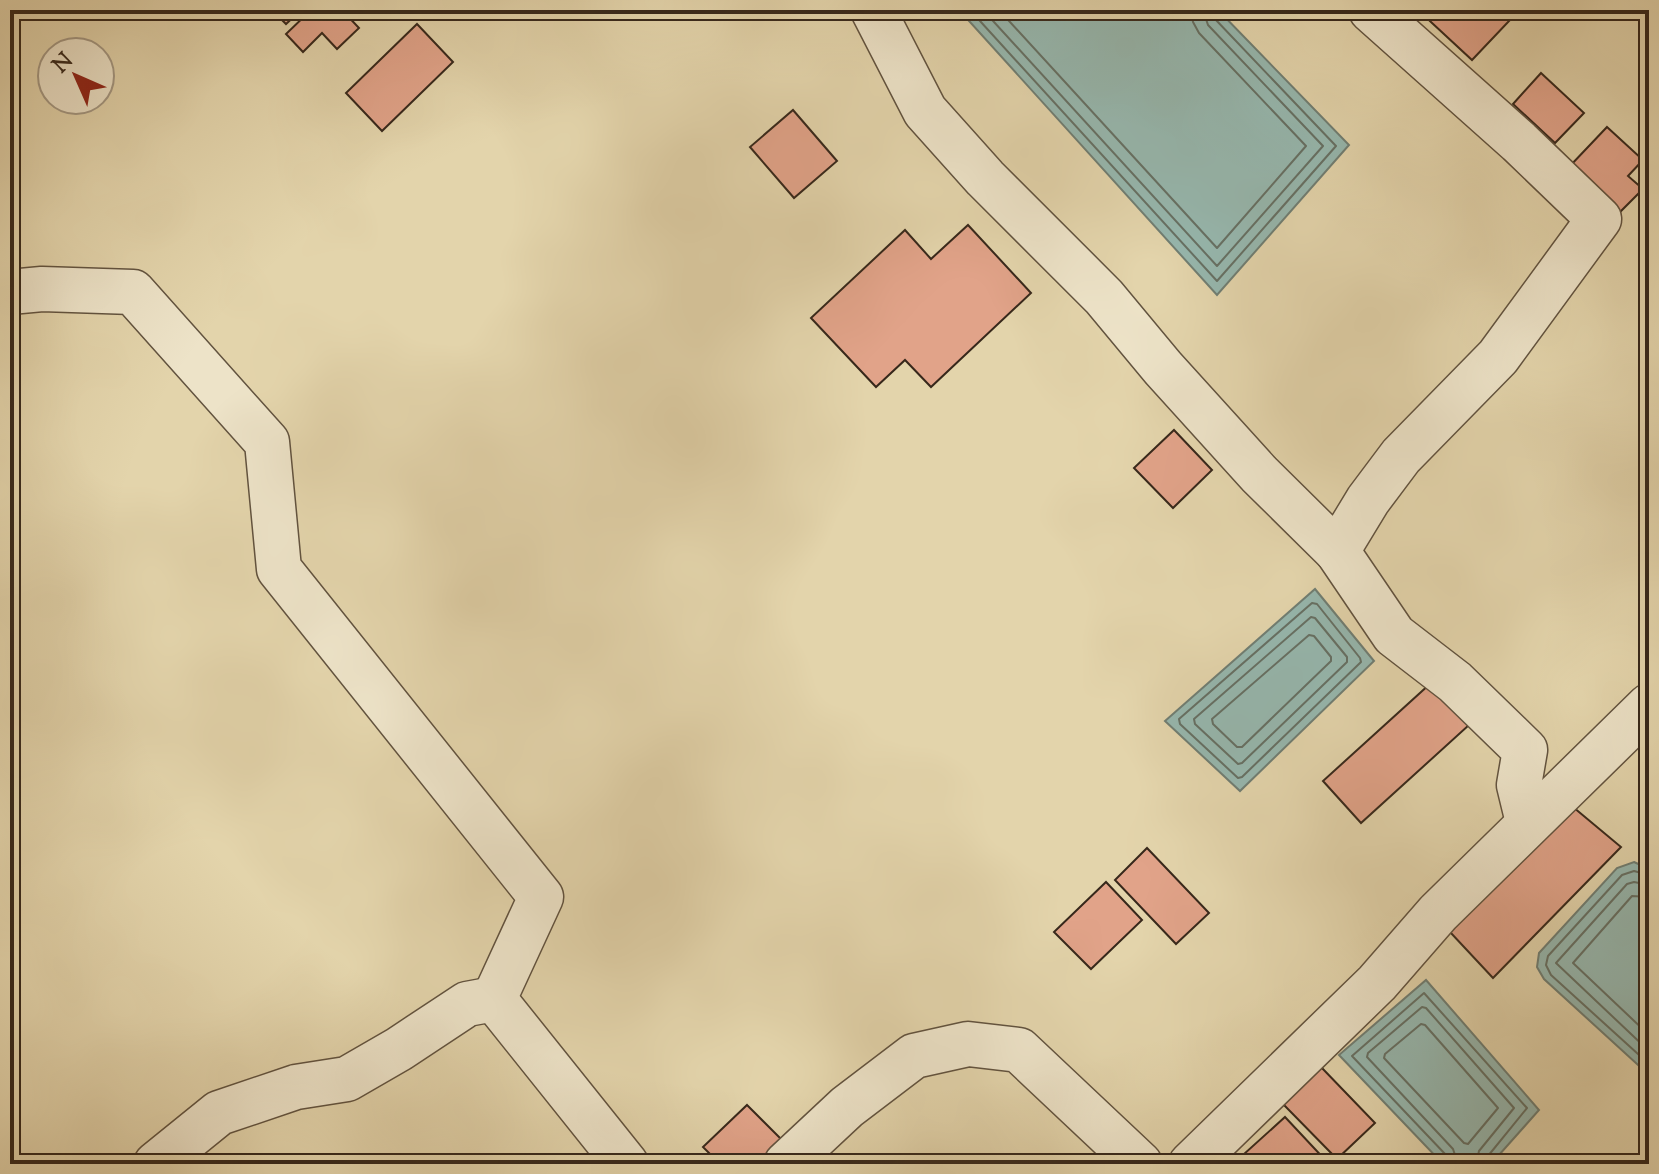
<svg xmlns="http://www.w3.org/2000/svg" width="1659" height="1174" font-family="'Sorts Mill Goudy',serif">
	<style>
		.water { fill: #96b7ae; stroke: #707e73; stroke-width: 2 }
		.lines { fill: none; stroke-linecap: round; stroke-linejoin: round }
		.shore { stroke: #667064; stroke-width: 2 }
		.building { fill: #e1a389; stroke: #37281b; stroke-width: 2 }
		.minor-casing { stroke: #62533f; stroke-width: 47 }
		.minor { stroke: #ede3c8; stroke-width: 44 }
	</style>
	<rect width="100%" height="100%" fill="#e3d4ab"/>
	<filter id="stains"><feTurbulence type="fractalNoise" baseFrequency=".0025" numOctaves="4"/><feColorMatrix values="0 0 0 0 .2 0 0 0 0 .09 0 0 0 0 .02 0 0 0 .5 -.17"/></filter>
	<radialGradient id="worn" r=".72"><stop offset=".6" stop-color="#630" stop-opacity="0"/><stop offset="1" stop-color="#630" stop-opacity=".3"/></radialGradient>
	<!-- water -->
	<g class="water">
		<polygon points="1218,10 1349,145 1217,295 960,11"/>
		<polygon points="1315,589 1374,661 1240,791 1165,721"/>
		<polygon points="1634,862 1649,869 1649,1075 1544,979 1537,967 1539,953 1617,868"/>
		<polygon points="1426,980 1539,1110 1491,1164 1443,1164 1339,1055"/>
	</g>
	<g class="lines">
		<!-- shore -->
		<g class="shore">
			<polyline points="970,10 1217,281 1336,146 1215,19 1213,10"/>
			<polyline points="983,10 1217,266 1323,146 1208,25 1203,10"/>
			<polyline points="999,10 1217,248 1306,146 1199,33 1193,22 1191,10"/>
			<polygon points="1312,603 1317,604 1360,658 1361,662 1242,777 1238,778 1180,724 1179,719"/>
			<polygon points="1311,617 1315,618 1347,657 1347,662 1242,763 1238,764 1195,724 1194,719"/>
			<polygon points="1309,635 1314,636 1331,657 1331,661 1242,747 1237,747 1213,724 1212,719"/>
			<polyline points="1649,875 1634,871 1622,875 1548,956 1546,965 1551,975 1649,1064"/>
			<polyline points="1649,885 1634,882 1627,884 1556,963 1649,1051"/>
			<polyline points="1649,897 1632,896 1573,963 1649,1035"/>
			<polygon points="1421,1024 1425,1025 1498,1108 1468,1144 1464,1143 1384,1058 1385,1054"/>
			<polyline points="1448,1164 1446,1155 1352,1056 1424,993 1527,1108 1488,1156 1486,1164"/>
			<polyline points="1458,1164 1453,1149 1367,1057 1368,1053 1422,1007 1426,1008 1514,1108 1479,1151 1476,1164"/>
		</g>
	</g>
	<!-- building -->
	<g class="building">
		<polygon points="272,10 301,10 286,24"/>
		<polygon points="311,10 342,10 359,28 337,49 322,33 303,52 286,34"/>
		<polygon points="1418,10 1500,10 1510,20 1472,60"/>
		<polygon points="417,24 453,62 382,131 346,93"/>
		<polygon points="1541,73 1584,113 1555,143 1513,104"/>
		<polygon points="793,110 837,161 794,198 750,147"/>
		<polygon points="1607,127 1643,160 1628,176 1643,189 1619,213 1569,167"/>
		<polygon points="968,225 1031,293 931,387 905,360 876,387 811,318 905,230 931,259"/>
		<polygon points="1174,430 1212,470 1173,508 1134,468"/>
		<polygon points="1431,683 1469,725 1361,823 1323,781"/>
		<polygon points="1573,807 1621,847 1493,978 1450,932"/>
		<polygon points="1147,848 1209,913 1176,944 1115,880"/>
		<polygon points="1106,882 1142,920 1091,969 1054,932"/>
		<polygon points="1321,1067 1375,1123 1337,1159 1283,1104"/>
		<polygon points="747,1105 789,1147 772,1164 720,1164 703,1147"/>
		<polygon points="1285,1117 1329,1164 1233,1164"/>
	</g>
	<g class="lines">
		<!-- minor casing -->
		<g class="minor-casing">
			<g id="minor">
				<polyline points="873,10 925,111 985,178 1104,297 1163,368 1259,474 1337,551"/>
				<polyline points="1371,10 1519,142 1599,219 1498,357 1401,456 1368,500 1337,551 1394,635 1455,682 1525,750 1519,785 1528,822"/>
				<polyline points="10,292 42,289 133,292 267,442 279,569 541,897 494,999 626,1164"/>
				<polyline points="156,1164 219,1113 296,1087 347,1079 399,1049 467,1004 494,999"/>
				<polyline points="786,1164 847,1107 914,1056 968,1044 1019,1050 1140,1164"/>
				<polyline points="1191,1164 1377,983 1438,913 1649,706"/>
			</g>
		</g>
		<!-- minor -->
		<use href="#minor" class="minor"/>
	</g>
	<!-- margin -->
	<rect width="1659" height="1174" fill="none" stroke="#e3d4ab" stroke-width="40"/>
	<rect x="12" y="12" width="1635" height="1150" fill="none" stroke="#37281b" stroke-width="4"/>
	<rect x="20" y="20" width="1619" height="1134" fill="none" stroke="#37281b" stroke-width="2"/>
	<!-- north arrow -->
	<g transform="translate(76 76) rotate(315)"><circle r="38" fill="#ede3c8" stroke="#a49883" stroke-width="2"/>
	<path d="M0-6L14 30L0 20L-14 30Z" fill="#8f2418"/>
	<text y="-12" font-size="22" font-weight="bold" text-anchor="middle" fill="#37281b">N</text>
	</g>
	<rect width="100%" height="100%" filter="url(#stains)"/>
	<rect width="100%" height="100%" fill="url(#worn)"/>
</svg>
